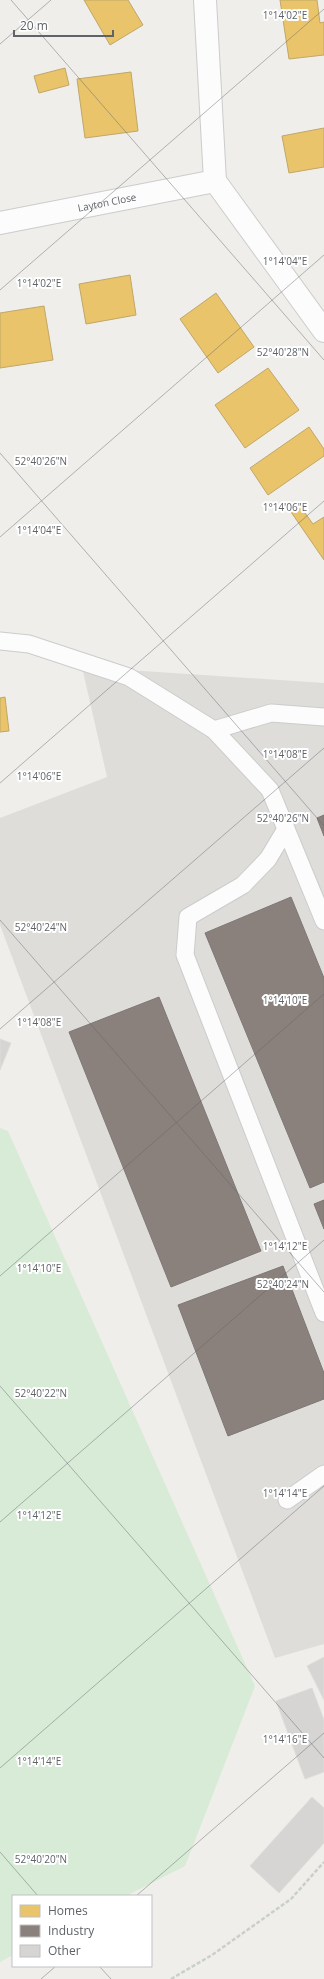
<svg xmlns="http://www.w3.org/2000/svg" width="324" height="1979" font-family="'Open Sans',sans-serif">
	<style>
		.industrial { fill: #dfddda }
		.green { fill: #d8ebd6 }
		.homes { fill: #e9c46a; stroke: #c0a769 }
		.industry { fill: #8a817c; stroke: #7d7876 }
		.building { fill: #d6d5d3; stroke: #deddd9 }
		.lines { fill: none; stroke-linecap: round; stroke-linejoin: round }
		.lane-casing { stroke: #cbcccc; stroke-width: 19 }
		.street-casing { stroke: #cbcccc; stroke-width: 24 }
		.path { stroke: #cacfcc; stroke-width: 2.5; stroke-dasharray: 4 2; stroke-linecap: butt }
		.lane { stroke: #fdfcfc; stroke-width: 17 }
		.street { stroke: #fdfcfc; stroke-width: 22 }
		.ticks { fill: none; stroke: #5f6368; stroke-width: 1; stroke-opacity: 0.45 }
		.labels { text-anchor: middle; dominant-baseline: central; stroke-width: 4; stroke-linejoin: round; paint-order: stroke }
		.street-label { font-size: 10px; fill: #5f6368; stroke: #fff }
		.ticks-label { font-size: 10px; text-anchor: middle; fill: #5f6368; stroke: #fff; stroke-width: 4; stroke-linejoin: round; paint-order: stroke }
	</style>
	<rect width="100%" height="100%" fill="#efeeea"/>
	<!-- industrial -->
	<polygon class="industrial" points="82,667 324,683 324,1644 275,1658 0,925 0,818 107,777"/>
	<!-- green -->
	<polygon class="green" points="0,1128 8,1131 255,1686 185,1866 126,1896 13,1896 13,1955 0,1962"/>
	<!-- homes -->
	<g class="homes">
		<polygon points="84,0 128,0 143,25 110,45"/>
		<polygon points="280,0 317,0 320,23 324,22 324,55 289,59"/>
		<polygon points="65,68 69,85 39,93 34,76"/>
		<polygon points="131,72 138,131 85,138 77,79"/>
		<polygon points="324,128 324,167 289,173 282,136"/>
		<polygon points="130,275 136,315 86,324 79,284"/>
		<polygon points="216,293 254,347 218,373 180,319"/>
		<polygon points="44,306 53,360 0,368 0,313"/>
		<polygon points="268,368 299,410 245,448 215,405"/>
		<polygon points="309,427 324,449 324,456 268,495 250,468"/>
		<polygon points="300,506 313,524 324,517 324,560 291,512"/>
		<polygon points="5,697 9,731 0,732 0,698"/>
	</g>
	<!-- industry -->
	<g class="industry">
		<polygon points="324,815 324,836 317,818"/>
		<polygon points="291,897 324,978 324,1182 310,1188 205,933"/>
		<polygon points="159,997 261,1251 171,1287 69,1032"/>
		<polygon points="324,1200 324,1229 314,1204"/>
		<polygon points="283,1266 324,1373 324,1399 228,1436 178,1305"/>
	</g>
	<!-- building -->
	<g class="building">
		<polygon points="0,1039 11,1043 0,1070"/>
		<polygon points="324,1657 324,1700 307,1666"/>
		<polygon points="312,1688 324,1720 324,1772 305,1779 276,1701"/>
		<polygon points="312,1797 324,1808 324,1843 279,1893 250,1866"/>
	</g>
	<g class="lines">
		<!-- lane casing -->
		<g class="lane-casing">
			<g id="lane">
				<polyline points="0,641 29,644 129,677 214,730 270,790 324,921"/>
				<polyline points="214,730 271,713 324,717"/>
				<polyline points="286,829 268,859 243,885 188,917 185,955 324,1313"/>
				<polyline points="287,1500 324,1474"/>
			</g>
		</g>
		<!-- street casing -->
		<g class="street-casing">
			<g id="street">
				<polyline points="205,0 215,181"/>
				<path id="s1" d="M 0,223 L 215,181 L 324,331"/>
			</g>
		</g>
		<!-- path -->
		<polyline class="path" points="171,1979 212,1955 291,1899 324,1862"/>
		<!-- lane -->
		<use href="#lane" class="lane"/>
		<!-- street -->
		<use href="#street" class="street"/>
	</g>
	<!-- ticks -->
	<path class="ticks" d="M 11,0 L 324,360M 0,44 L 51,0M 0,290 L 324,9M 0,453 L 324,826M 0,537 L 324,255M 0,783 L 324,501M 0,920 L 324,1292M 0,1029 L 324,748M 0,1276 L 324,994M 0,1386 L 324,1758M 0,1522 L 324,1240M 0,1768 L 324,1486M 0,1852 L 38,1896M 136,1896 L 324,1733M 99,1966 L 111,1979M 41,1979 L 56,1966"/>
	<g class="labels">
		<!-- street labels -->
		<g class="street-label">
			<text stroke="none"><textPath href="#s1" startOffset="109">Layton Close</textPath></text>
		</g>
	</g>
	<g class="ticks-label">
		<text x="285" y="19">1°14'02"E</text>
		<text x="285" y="265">1°14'04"E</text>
		<text x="39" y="287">1°14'02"E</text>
		<text x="283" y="356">52°40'28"N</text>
		<text x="41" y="465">52°40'26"N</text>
		<text x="285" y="511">1°14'06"E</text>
		<text x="39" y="534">1°14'04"E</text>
		<text x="285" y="758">1°14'08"E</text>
		<text x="39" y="780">1°14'06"E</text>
		<text x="283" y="822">52°40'26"N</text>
		<text x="41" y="931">52°40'24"N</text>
		<text x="285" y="1004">1°14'10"E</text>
		<text x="39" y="1026">1°14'08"E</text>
		<text x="285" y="1250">1°14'12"E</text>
		<text x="39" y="1272">1°14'10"E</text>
		<text x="283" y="1288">52°40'24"N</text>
		<text x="41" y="1397">52°40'22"N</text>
		<text x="285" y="1497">1°14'14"E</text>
		<text x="39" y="1519">1°14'12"E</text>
		<text x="285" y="1743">1°14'16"E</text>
		<text x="39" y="1765">1°14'14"E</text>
		<text x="41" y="1863">52°40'20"N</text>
	</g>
	<!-- legend -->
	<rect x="12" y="1895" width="140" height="72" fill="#ffffff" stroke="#bfc1c3"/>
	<rect x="20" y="1905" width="20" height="12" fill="#e9c46a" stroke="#bfc1c3"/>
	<text x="48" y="1915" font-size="12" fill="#5f6368">Homes</text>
	<rect x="20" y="1925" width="20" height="12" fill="#8a817c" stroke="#bfc1c3"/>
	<text x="48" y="1935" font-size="12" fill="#5f6368">Industry</text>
	<rect x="20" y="1945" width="20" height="12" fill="#d6d5d3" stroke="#bfc1c3"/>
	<text x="48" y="1955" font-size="12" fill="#5f6368">Other</text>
	<!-- scale -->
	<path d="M14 30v6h99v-6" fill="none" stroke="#5f6368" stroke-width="2"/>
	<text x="20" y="30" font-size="12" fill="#5f6368" stroke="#ffffff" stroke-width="3" paint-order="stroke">20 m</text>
</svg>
